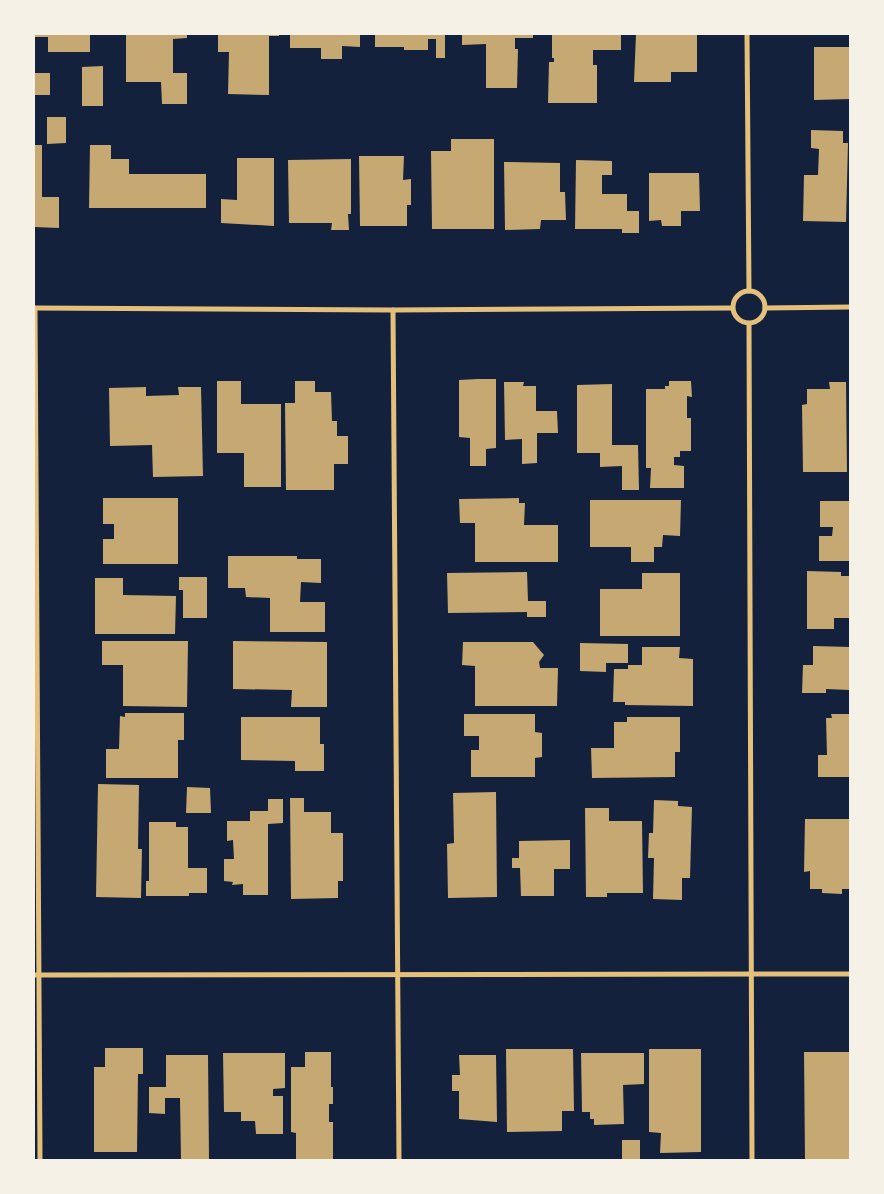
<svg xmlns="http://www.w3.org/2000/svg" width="884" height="1194" font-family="'Asap Condensed',sans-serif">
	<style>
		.building { fill: #c6a872 }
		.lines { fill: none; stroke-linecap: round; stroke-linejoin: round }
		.minor { stroke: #e5c07b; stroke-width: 5 }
	</style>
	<rect width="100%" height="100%" fill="#14213d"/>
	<!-- building -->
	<g class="building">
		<polygon points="34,34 90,34 90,52 48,52 48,37 34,37"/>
		<polygon points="126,34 187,34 187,38 173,39 173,73 187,73 187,104 162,104 161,82 126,82"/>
		<polygon points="218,34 279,34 279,36 269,36 269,95 228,94 229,52 218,52"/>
		<polygon points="290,34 360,34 360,47 342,46 342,59 321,59 321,48 290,48"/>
		<polygon points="375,34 445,34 445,58 436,58 436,39 428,39 428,50 404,50 404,47 375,47"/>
		<polygon points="462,34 533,34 533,38 515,38 515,49 518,49 517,88 486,88 486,44 462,45"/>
		<polygon points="552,34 621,34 621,50 593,50 593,65 597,65 597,103 548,103 549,62 554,62 554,58 552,58"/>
		<polygon points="636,34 697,34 697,72 671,72 671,82 634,82"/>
		<polygon points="814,47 850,47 850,99 814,100"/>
		<polygon points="103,66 103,106 82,106 82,67"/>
		<rect x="34" y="73" width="16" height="22"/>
		<polygon points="47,117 66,117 66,143 47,144"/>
		<polygon points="811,130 843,131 843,143 848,143 846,222 803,221 804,175 818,175 819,149 811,148"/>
		<polygon points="451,139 494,139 494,229 432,229 431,151 451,151"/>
		<polygon points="34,145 42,145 42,197 59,197 59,228 34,227"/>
		<polygon points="90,145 111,145 111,159 129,159 129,174 206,174 206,208 89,208"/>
		<polygon points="359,156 404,156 403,180 411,179 411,205 407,205 407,226 360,226"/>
		<polygon points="237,158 274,158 274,226 221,223 221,199 237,200"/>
		<polygon points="351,159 351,214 348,214 349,230 331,230 332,223 289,223 288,160"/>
		<polygon points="576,160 612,161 612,175 602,175 602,194 627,194 627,211 639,211 639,233 622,233 622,229 575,229"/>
		<polygon points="504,162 560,163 560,192 565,192 566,220 541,220 540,229 505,230"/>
		<polygon points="649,173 699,173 700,211 681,211 681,226 662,226 661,220 649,221"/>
		<polygon points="478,379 496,379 496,448 486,449 486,466 470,466 470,438 459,437 459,380"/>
		<polygon points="217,381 241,381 241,404 281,404 281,487 244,487 244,453 217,453"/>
		<polygon points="295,381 315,381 315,392 331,392 332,421 337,421 337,436 348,436 348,464 334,464 334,490 286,490 285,403 295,403"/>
		<polygon points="669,381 691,381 692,397 687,396 687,418 691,418 691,451 680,451 680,457 674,457 674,465 684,466 684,488 650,488 651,468 646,468 646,389 665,389 665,386 669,386"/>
		<polygon points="504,382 524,382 523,386 536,386 536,411 557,411 558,433 537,433 537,463 522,464 522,439 505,440"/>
		<polygon points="829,382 846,382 847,472 803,472 802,405 807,404 807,389 830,389"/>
		<polygon points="612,384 612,445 638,445 639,490 622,490 622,466 600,467 600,453 577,453 577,385"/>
		<polygon points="146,387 146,396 179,395 178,387 201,387 203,476 153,477 152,445 110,446 109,388"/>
		<polygon points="103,498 178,498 178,564 103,564 103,539 114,539 114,524 103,524"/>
		<polygon points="519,498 519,503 525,503 524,525 558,525 558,562 475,562 475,523 460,523 459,499"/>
		<polygon points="590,500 681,500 680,536 663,535 662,547 654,547 654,562 631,562 631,547 590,547"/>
		<polygon points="820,501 850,501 850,561 819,561 819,536 832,536 833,527 820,527"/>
		<polygon points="228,556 297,556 297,559 321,559 321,583 301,582 300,602 325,602 325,632 270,632 270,598 246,597 245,588 228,588"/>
		<polygon points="807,571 841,572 841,576 850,576 850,618 834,618 834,629 807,629"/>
		<polygon points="527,572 528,601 546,601 546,617 527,617 527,612 448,613 447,573"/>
		<polygon points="642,573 680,573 680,636 600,636 600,589 642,589"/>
		<polygon points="179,577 207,577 207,618 183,618 183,590 179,590"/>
		<polygon points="95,578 123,578 123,595 176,596 175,634 95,634"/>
		<polygon points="102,641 188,641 187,707 123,706 123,665 102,665"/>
		<polygon points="233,641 327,642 327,707 291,707 292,690 233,689"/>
		<polygon points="463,642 533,642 544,655 539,662 540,668 558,668 557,706 475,706 475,666 462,665"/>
		<polygon points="580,643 628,644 628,663 606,663 606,672 580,671"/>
		<polygon points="813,646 850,647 850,690 826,689 826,693 802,693 803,665 813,665"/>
		<polygon points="642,647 680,647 679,658 693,659 693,706 625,705 625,702 613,702 614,669 628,669 628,665 642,665"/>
		<polygon points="125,713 184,713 184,740 178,740 178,778 106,778 106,749 119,749 120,716 125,717"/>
		<polygon points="464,714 535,714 535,732 542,733 542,757 535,758 535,777 471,777 471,750 479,750 479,736 464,736"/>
		<polygon points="831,714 850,714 850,777 818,777 818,755 827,755 826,718 832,718"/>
		<polygon points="241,717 320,717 320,744 324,744 324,771 295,771 295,761 241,760"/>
		<polygon points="627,717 680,717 680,752 675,752 675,777 592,778 591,748 614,748 614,722 627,722"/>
		<polygon points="98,784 139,785 138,849 142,849 141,898 96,897"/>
		<polygon points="187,787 210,788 211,813 186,813"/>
		<polygon points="496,792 497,897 448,898 447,844 454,843 453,793"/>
		<polygon points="290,798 304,798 304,812 331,812 331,833 343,833 343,881 338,881 338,898 291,899"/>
		<polygon points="268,799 283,799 283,823 268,824 268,895 243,895 243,884 232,885 233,882 224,881 224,859 234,859 233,840 227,841 227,821 250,821 250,811 268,811"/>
		<polygon points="654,800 678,801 678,806 692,807 690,878 682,878 682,900 653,899 654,858 648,858 649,833 653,833"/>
		<polygon points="585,808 609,808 609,821 642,821 643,893 607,893 607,897 586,897"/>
		<polygon points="805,819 850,819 850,889 842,889 842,894 822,893 822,889 810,889 810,871 804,872"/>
		<polygon points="149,822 176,822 176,827 188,827 188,868 207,868 207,893 189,893 189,896 146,896 146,881 149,881"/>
		<polygon points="570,840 570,869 554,869 554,896 521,896 520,868 512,868 512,858 519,858 519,841"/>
		<polygon points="105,1048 143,1048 143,1074 138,1074 137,1152 94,1152 94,1067 105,1067"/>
		<polygon points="506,1049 573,1049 574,1111 562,1111 562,1131 507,1132"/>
		<polygon points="649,1049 701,1049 701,1152 660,1153 661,1133 649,1132"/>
		<polygon points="305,1052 331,1052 331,1087 333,1087 333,1104 329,1104 329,1122 333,1122 333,1160 296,1160 296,1133 291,1132 291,1067 305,1067"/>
		<polygon points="804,1052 850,1052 850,1160 805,1160"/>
		<polygon points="223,1053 285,1053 285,1088 273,1089 273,1096 283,1096 283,1134 256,1134 255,1121 241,1121 241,1112 224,1112"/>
		<polygon points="581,1053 644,1053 644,1084 623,1085 624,1124 594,1125 594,1119 590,1119 590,1112 582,1112"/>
		<polygon points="166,1055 208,1055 209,1160 181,1160 180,1098 165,1098 165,1114 149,1113 149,1087 166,1087"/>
		<polygon points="459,1055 496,1055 497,1122 459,1119 459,1091 452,1091 452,1075 460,1075"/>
		<rect x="622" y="1140" width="18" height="20"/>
	</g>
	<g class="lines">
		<!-- minor -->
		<g class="minor">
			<polyline points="747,34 749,291"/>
			<circle cx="749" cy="307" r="16"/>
			<polyline points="34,308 393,310 732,308"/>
			<polyline points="35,308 40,1160"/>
			<polyline points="765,308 850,307"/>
			<polyline points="393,310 399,1160"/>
			<polyline points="749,324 752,1160"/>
			<polyline points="34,975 850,974"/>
		</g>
	</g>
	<!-- border -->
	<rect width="884" height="1194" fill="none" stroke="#f6f1e7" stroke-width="70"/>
</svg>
